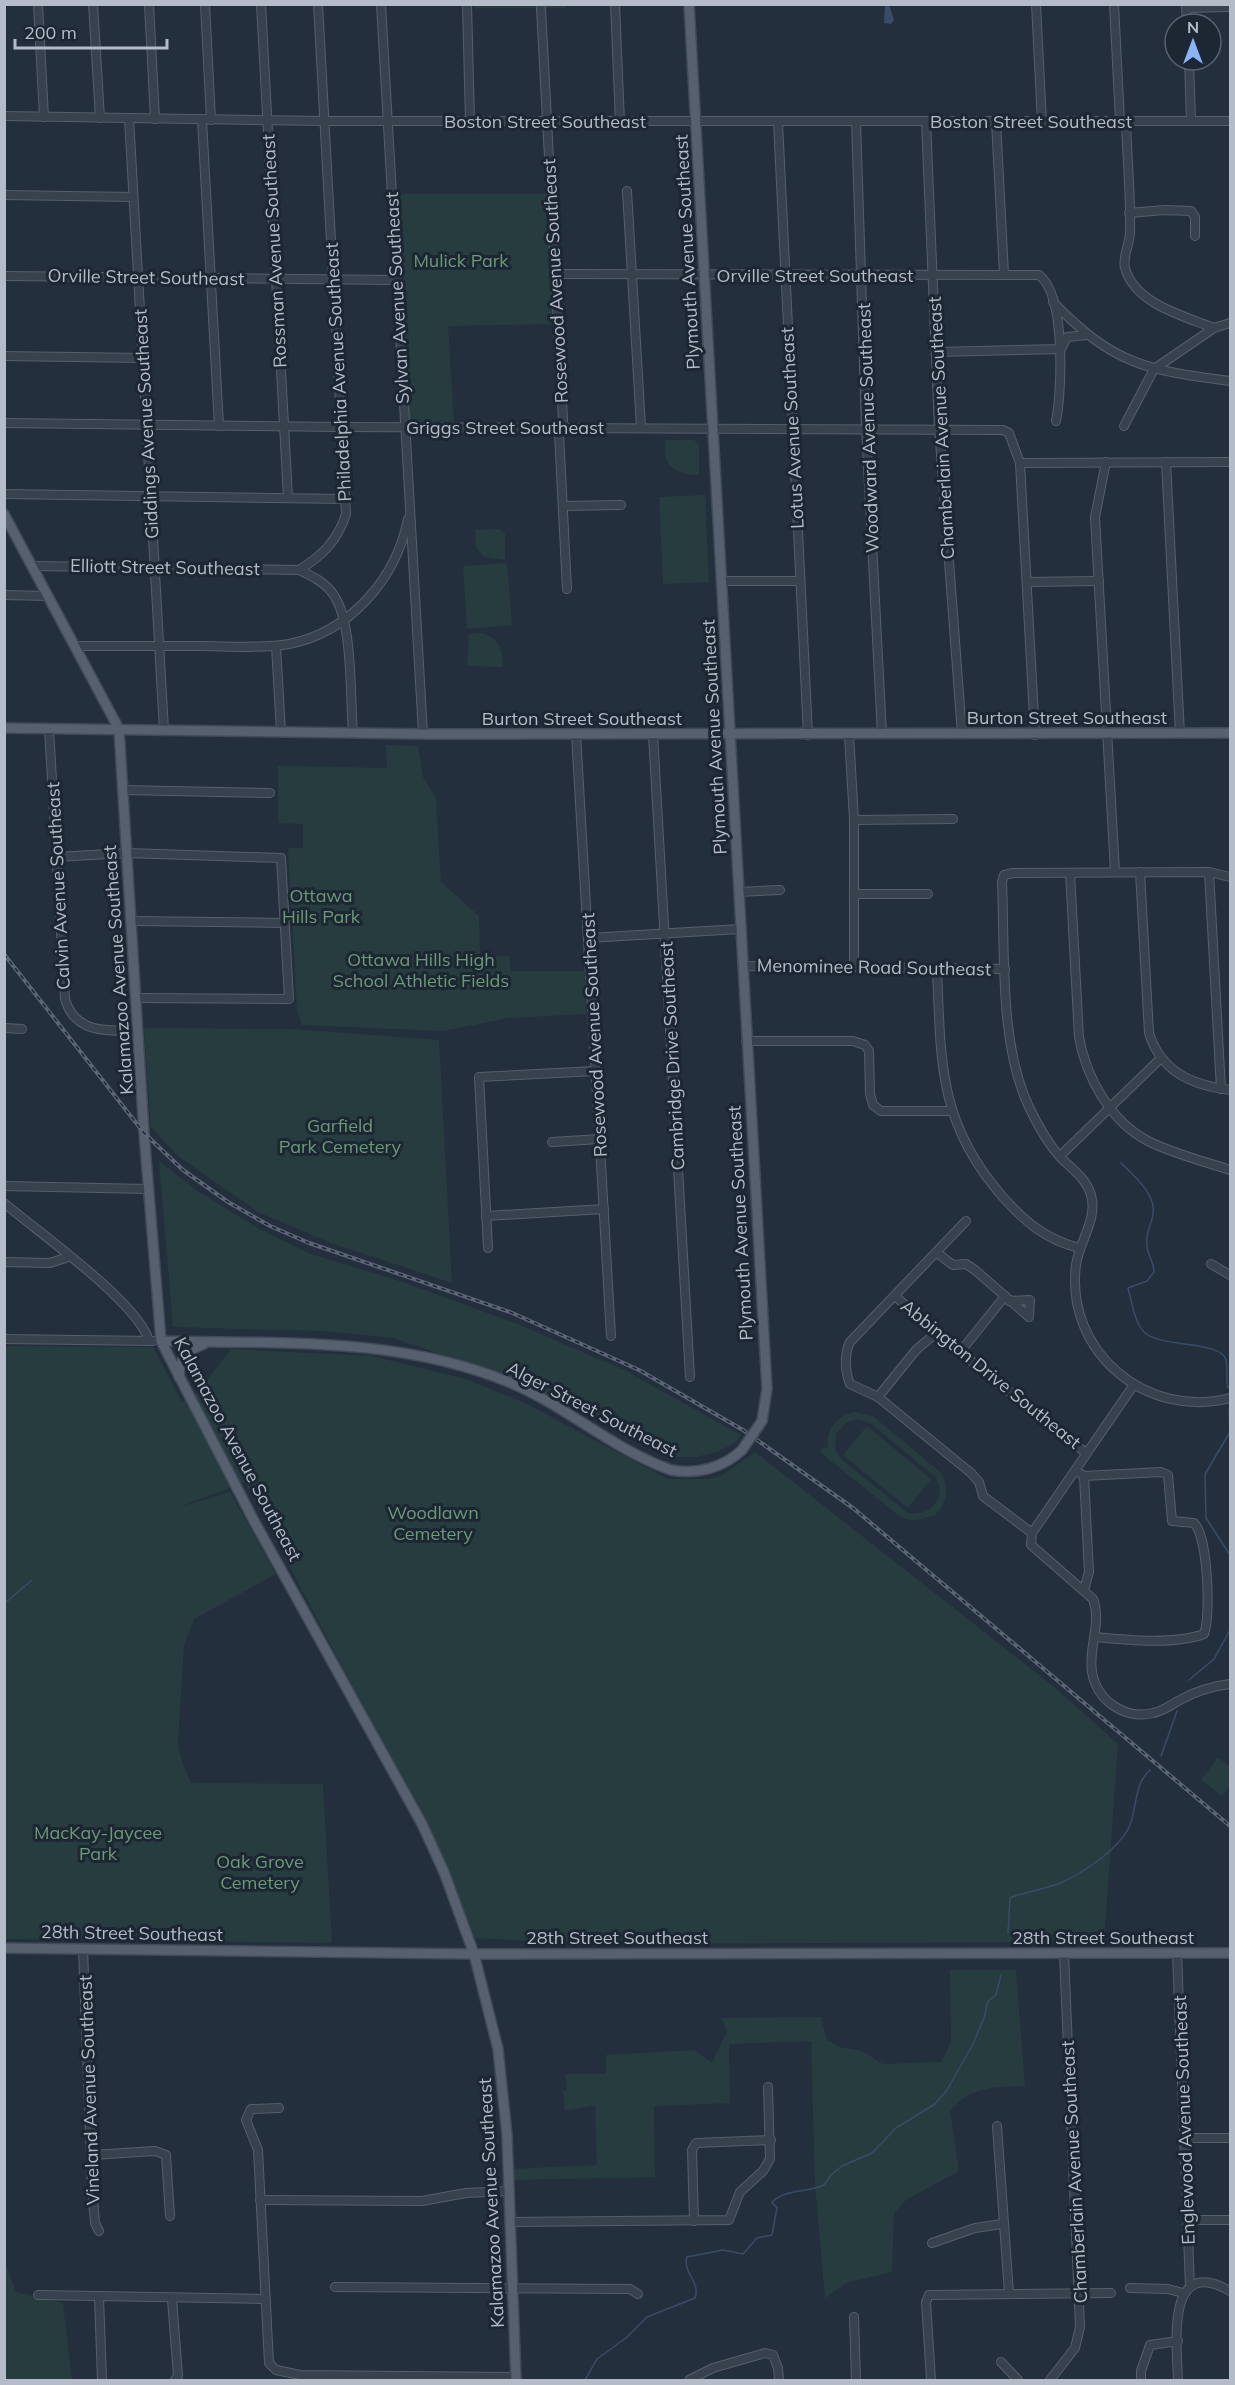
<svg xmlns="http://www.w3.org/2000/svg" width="1235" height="2385" font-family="Mulish,sans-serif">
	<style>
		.green { fill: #263c3f; fill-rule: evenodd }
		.water { fill: #394c67 }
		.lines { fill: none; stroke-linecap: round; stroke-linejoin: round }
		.stream { stroke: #394c67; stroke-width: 1.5 }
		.minor-casing { stroke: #565f6c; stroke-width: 10 }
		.major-casing { stroke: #414a57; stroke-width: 12 }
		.minor { stroke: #38414e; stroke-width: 8 }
		.major { stroke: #56606e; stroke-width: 9 }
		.rail-casing { stroke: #5a6575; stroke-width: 4 }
		.rail { stroke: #1d2633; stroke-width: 1.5; stroke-dasharray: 4.5; stroke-linecap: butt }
		.major-bridge-casing { stroke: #414a57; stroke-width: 12; stroke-linecap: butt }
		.major-bridge { stroke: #56606e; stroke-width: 9 }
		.labels { text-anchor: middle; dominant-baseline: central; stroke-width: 6; stroke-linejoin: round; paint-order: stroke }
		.street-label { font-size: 18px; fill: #b4bcc9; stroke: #1d2633 }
		.park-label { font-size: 18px; fill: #6b9a76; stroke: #1d2633 }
	</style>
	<rect width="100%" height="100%" fill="#242f3e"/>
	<!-- green -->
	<g class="green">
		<polygon points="474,4 566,5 566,8 474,8"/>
		<polygon points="394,194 547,194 554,324 448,326 454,423 409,423"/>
		<path d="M 665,440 L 694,440 L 699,445 L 699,475 C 675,475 662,466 665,440 Z"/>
		<polygon points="705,495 709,582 663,584 659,497"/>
		<polygon points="500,529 505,534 505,560 484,557 476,547 475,530"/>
		<polygon points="507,563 512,625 467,629 463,566"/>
		<path d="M 479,633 C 499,636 502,649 503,667 L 467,666 L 469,634 Z"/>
		<polygon points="386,745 418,746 423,777 436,798 441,882 479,916 480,957 509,956 511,971 584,971 586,1014 509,1018 443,1031 302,1025 297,1010 288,848 303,848 303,824 278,823 278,766 387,768"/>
		<polygon points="144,1028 293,1029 439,1040 452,1283 331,1243 258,1212 178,1156 151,1127"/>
		<polygon points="159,1161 196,1190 261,1230 311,1254 403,1282 515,1323 624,1370 741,1435 735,1443 717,1452 696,1457 674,1457 605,1421 500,1375 393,1338 325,1331 173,1327"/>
		<polygon points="5,1346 153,1347 182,1402 198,1392 231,1349 372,1356 466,1379 525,1403 668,1479 710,1479 724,1474 755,1452 1053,1686 1118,1744 1104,1942 593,1944 475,1938 425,1816 363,1706 245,1482 179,1507 230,1492 276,1574 194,1619 184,1645 178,1744 182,1762 191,1783 323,1784 332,1943 5,1939"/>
		<path d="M 854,1412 L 874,1417 L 941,1473 C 950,1489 947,1504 934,1516 L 912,1521 L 898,1515 L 820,1452 L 824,1447 L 828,1448 C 826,1429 836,1417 854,1412 ZM 858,1419 L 870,1423 L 936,1477 C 947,1499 930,1517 908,1513 L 841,1459 L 835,1449 L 836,1433 L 847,1422 Z"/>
		<polygon points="867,1426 931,1479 908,1508 843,1455"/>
		<polygon points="1218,1757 1230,1767 1230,1786 1222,1796 1201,1780"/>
		<path d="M 950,1970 L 1016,1970 L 1025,2086 C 995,2087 970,2086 950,2111 L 959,2171 L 906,2200 L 894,2213 L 892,2272 L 846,2283 L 825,2298 L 815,2185 L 811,2041 L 729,2044 L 730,2103 L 654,2106 L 655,2177 L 513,2180 L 511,2169 L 597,2165 L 595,2105 L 565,2111 L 563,2090 L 567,2090 L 565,2074 L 606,2074 L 606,2055 L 694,2050 L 712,2063 L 727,2031 L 721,2018 L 821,2017 L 827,2040 L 840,2047 L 862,2051 L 883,2064 L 941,2062 L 951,2042 Z"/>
		<polygon points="4,2260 16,2292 63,2303 72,2380 5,2380"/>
	</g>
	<!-- water -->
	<polygon class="water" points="885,4 890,7 894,20 891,24 884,23"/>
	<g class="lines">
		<!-- stream -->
		<g class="stream">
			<path d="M 1121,1163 C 1133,1175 1156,1194 1153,1213 C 1152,1225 1145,1232 1147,1245 C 1147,1254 1154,1262 1154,1272 L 1147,1281 L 1128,1288 C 1132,1302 1134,1321 1144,1332 C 1159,1348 1221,1340 1226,1360 C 1228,1368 1226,1379 1228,1388"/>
			<polyline points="1229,1409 1230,1432 1205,1474 1206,1518 1230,1555 1230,1564"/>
			<polyline points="4,1604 32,1580"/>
			<polyline points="1189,1680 1214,1659 1230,1630"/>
			<polyline points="1161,1756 1177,1711"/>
			<path d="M 1008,1933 L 1010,1898 C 1024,1892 1040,1890 1055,1885 C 1078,1877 1120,1849 1130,1825 C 1137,1807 1134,1784 1150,1770"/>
			<path d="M 585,2380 L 597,2359 L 626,2338 L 647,2317 L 695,2298 C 701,2281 682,2273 687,2257 L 723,2250 L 743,2254 L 757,2238 L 772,2235 L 777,2208 L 772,2202 C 787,2188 808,2193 824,2185 L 831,2175 L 842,2166 L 872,2153 L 896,2128 L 935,2104 L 947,2090 L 973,2044 L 984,2018 L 988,2001 L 996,1995 L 1001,1975"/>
		</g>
		<!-- minor casing -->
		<g class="minor-casing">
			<g id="minor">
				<polyline points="38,4 44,117"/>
				<polyline points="93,4 100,118"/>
				<polyline points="149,4 155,119"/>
				<polyline points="205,4 211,120"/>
				<polyline points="261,4 288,498"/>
				<polyline points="381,4 423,734"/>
				<polyline points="467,4 470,121"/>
				<polyline points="615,4 620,122"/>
				<polyline points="1036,4 1042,122"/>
				<polyline points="1114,4 1120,121"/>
				<polyline points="1186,4 1187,24"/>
				<polyline points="541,8 563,420 559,434 567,589"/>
				<polyline points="1186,8 1230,7"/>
				<polyline points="1189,60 1191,121"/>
				<polyline points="4,116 324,121 1230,121"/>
				<polyline points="129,118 164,730"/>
				<polyline points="202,120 219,426"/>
				<polyline points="856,121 866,428 882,734"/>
				<polyline points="926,121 939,428 962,734"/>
				<polyline points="996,121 1004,274"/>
				<path d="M 1126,121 C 1127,158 1131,195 1130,232 C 1130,244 1122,257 1125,268 C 1135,304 1184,316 1214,328"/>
				<polyline points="778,122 808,735"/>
				<polyline points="627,191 641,427"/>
				<polyline points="4,195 133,197"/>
				<polyline points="1129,213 1165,210 1191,211 1195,217 1195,236"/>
				<path d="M 555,274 L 1039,275 C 1066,295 1062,391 1056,421"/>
				<polyline points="4,276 396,280"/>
				<path d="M 1053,302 C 1114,365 1146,370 1230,381"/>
				<polyline points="936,352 1061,349 1067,337 1087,335"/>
				<polyline points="4,356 143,358"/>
				<polyline points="4,423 342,427 1003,430 1009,433 1020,463 1035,735"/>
				<polyline points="1124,426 1154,369 1214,328 1230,323"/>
				<polyline points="1106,462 1095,517 1115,872"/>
				<polyline points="1166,462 1180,734"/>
				<polyline points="1020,463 1230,462"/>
				<polyline points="4,494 346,499"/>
				<polyline points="564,506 621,505"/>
				<path d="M 32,566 L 299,570 C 312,576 327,583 335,597 C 353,626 350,698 353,734"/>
				<path d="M 299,570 C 322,556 338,540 346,514 L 318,4"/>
				<polyline points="722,581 800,581"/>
				<polyline points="1027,582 1099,581"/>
				<polyline points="4,595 48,596"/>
				<path d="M 74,646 C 116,646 157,646 198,646 C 227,646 260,649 289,644 C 350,632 396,579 408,519"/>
				<polyline points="276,646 281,732"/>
				<path d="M 49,729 L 65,999 C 75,1034 108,1031 138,1030"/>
				<polyline points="576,734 611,1336"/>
				<polyline points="653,734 690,1377"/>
				<polyline points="849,734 854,820 854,967"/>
				<polyline points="123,790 270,793"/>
				<polyline points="854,820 953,819"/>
				<polyline points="56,857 127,853 281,858 289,999 136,998"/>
				<path d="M 1140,872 L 1149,1033 C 1161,1072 1192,1085 1230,1090"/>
				<polyline points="1209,872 1221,1089"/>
				<path d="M 1070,873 L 1079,1037 C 1086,1077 1110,1121 1148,1141 C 1174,1154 1203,1161 1230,1170"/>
				<path d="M 1230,877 L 1209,872 L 1013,873 L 1004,875 L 1002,882 C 1005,951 999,1044 1029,1107 C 1037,1124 1047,1142 1060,1157 C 1072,1169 1086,1178 1091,1195 C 1098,1219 1079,1242 1076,1265 C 1065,1352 1147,1420 1230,1398"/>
				<polyline points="738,892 780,890"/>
				<polyline points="854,894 928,894"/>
				<polyline points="132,921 285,923"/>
				<polyline points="588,938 740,929"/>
				<polyline points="742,966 1005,969"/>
				<path d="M 937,969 C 941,1061 938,1123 1002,1196 C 1025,1222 1045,1239 1079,1248"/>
				<polyline points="4,1028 22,1029"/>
				<polyline points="746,1041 853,1041 865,1045 869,1051 870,1094 873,1105 881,1111 951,1111"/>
				<polyline points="552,1142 600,1139"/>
				<polyline points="1060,1156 1160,1059"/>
				<polyline points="4,1186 148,1189"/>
				<path d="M 4,1203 C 38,1232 138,1302 149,1341"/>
				<polyline points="486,1216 604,1209"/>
				<path d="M 966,1221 L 850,1342 C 844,1354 845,1372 850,1384 L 878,1397 L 971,1473 L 979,1482 L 983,1496 L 1032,1533"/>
				<polyline points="488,1248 479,1077 596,1071"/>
				<polyline points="937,1253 953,1265 966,1264 975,1270 1029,1317 1030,1300 1009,1301"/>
				<polyline points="4,1262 50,1263 68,1257"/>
				<polyline points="1211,1264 1230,1275"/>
				<polyline points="895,1296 936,1333 1086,1453"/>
				<polyline points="4,1339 153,1341"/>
				<polyline points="961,1351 1005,1296"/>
				<path d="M 1133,1386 L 1032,1533 L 1031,1545 L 1093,1599 C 1102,1623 1088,1648 1092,1672 C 1097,1701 1125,1720 1153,1713 C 1163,1711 1170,1706 1178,1701 C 1194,1692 1212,1686 1230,1684"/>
				<polyline points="878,1397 916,1350 936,1333"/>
				<polyline points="1081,1474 1084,1476 1089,1572 1084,1590"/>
				<path d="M 1084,1476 L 1161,1472 L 1168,1475 L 1172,1521 L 1194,1523 C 1208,1536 1211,1617 1204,1634 C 1174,1645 1126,1640 1095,1637"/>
				<polyline points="83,1949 92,2186 95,2223 99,2231"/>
				<polyline points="1177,1953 1190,2287"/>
				<polyline points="279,2108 251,2109 246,2120 258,2150 269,2363 276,2370 300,2375 516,2377"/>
				<polyline points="997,2126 1009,2293"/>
				<polyline points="1185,2138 1230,2138"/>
				<polyline points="92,2155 155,2151 166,2155 170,2216"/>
				<polyline points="260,2200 422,2201 466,2193 508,2191"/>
				<polyline points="1189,2220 1230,2220"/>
				<polyline points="694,2221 692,2150 696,2143 771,2140"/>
				<polyline points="509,2222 729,2220 740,2192 763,2171 770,2159 768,2087"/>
				<polyline points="932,2243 975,2228 1002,2224"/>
				<polyline points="335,2287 630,2289 638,2294"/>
				<polyline points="1130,2288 1168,2289 1183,2293"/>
				<polyline points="38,2295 264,2299"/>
				<polyline points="99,2297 102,2380"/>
				<polyline points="172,2299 178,2376 175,2380"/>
				<polyline points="854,2317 856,2380"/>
				<polyline points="1001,2362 1018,2380"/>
				<polyline points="689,2380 713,2368 765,2353 773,2355 778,2368 779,2380"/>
				<polyline points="931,2380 926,2302 929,2295 1111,2293"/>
				<polyline points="1050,2380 1075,2348 1080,2327 1064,1954"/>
				<polyline points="1141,2380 1141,2371 1150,2345 1178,2341"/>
				<path d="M 1178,2380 C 1177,2345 1165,2254 1230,2291"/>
			</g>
		</g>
		<!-- major casing -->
		<g class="major-casing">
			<g id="major">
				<polyline points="689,4 767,1389 762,1421"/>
				<polyline points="4,514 119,729 144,1133 161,1341 254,1521 422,1824 444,1872 474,1954 498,2049 507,2135 516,2380"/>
				<polyline points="4,728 423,734 1230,733"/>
				<path d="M 161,1341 C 280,1344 398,1336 511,1383 C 566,1406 614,1450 671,1470 C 696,1475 723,1468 742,1450"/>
				<path d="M 179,1377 C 180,1358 186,1351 204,1344"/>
				<polyline points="4,1948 474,1954 1230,1953"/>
			</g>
		</g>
		<!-- minor -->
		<use href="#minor" class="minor"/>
		<!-- major -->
		<use href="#major" class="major"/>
		<!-- rail casing -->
		<g class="rail-casing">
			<polyline id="rail" points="4,954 144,1133 183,1170 228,1202 270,1226 309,1243 510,1312 548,1329 639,1370 743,1430 853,1508 1230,1826"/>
		</g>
		<!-- rail -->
		<use href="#rail" class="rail"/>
		<!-- major-bridge casing -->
		<g class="major-bridge-casing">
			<polyline id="major-bridge" points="742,1450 762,1421"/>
		</g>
		<!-- major-bridge -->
		<use href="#major-bridge" class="major-bridge"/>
	</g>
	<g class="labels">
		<!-- street labels -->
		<g class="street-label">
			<text x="545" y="121">Boston Street Southeast</text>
			<text x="1031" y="121">Boston Street Southeast</text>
			<text transform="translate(274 251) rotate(-93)">Rossman Avenue Southeast</text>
			<text transform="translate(687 252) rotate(-93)">Plymouth Avenue Southeast</text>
			<text x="815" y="275">Orville Street Southeast</text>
			<text transform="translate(146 277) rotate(1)">Orville Street Southeast</text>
			<text transform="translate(555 281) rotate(-93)">Rosewood Avenue Southeast</text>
			<text transform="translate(397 298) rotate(-93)">Sylvan Avenue Southeast</text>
			<text transform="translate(338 372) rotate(-93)">Philadelphia Avenue Southeast</text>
			<text transform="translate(146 424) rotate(-93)">Giddings Avenue Southeast</text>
			<text x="505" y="427">Griggs Street Southeast</text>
			<text transform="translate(792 428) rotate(-93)">Lotus Avenue Southeast</text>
			<text transform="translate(868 428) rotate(-92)">Woodward Avenue Southeast</text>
			<text transform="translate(941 428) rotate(-93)">Chamberlain Avenue Southeast</text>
			<text transform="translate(165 567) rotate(1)">Elliott Street Southeast</text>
			<text x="1067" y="717">Burton Street Southeast</text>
			<text x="582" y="718">Burton Street Southeast</text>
			<text transform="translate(714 737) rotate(-93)">Plymouth Avenue Southeast</text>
			<text transform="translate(58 886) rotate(-93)">Calvin Avenue Southeast</text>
			<text transform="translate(874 967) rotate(1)">Menominee Road Southeast</text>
			<text transform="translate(118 970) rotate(-94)">Kalamazoo Avenue Southeast</text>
			<text transform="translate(594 1035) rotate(-93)">Rosewood Avenue Southeast</text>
			<text transform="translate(672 1056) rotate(-93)">Cambridge Drive Southeast</text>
			<text transform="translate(740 1223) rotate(-93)">Plymouth Avenue Southeast</text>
			<text transform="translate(991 1374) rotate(39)">Abbington Drive Southeast</text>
			<text transform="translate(592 1409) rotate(27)">Alger Street Southeast</text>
			<text transform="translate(238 1449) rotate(62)">Kalamazoo Avenue Southeast</text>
			<text transform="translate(132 1933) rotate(1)">28th Street Southeast</text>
			<text x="617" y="1937">28th Street Southeast</text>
			<text x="1103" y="1937">28th Street Southeast</text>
			<text transform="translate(89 2090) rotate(-92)">Vineland Avenue Southeast</text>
			<text transform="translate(1184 2120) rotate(-92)">Englewood Avenue Southeast</text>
			<text transform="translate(1074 2172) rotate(-93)">Chamberlain Avenue Southeast</text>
			<text transform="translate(491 2203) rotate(-93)">Kalamazoo Avenue Southeast</text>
		</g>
		<!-- park labels -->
		<g class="park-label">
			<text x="461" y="260">Mulick Park</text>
			<text x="321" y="895">Ottawa<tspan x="321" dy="21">Hills Park</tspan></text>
			<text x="421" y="959">Ottawa Hills High<tspan x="421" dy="21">School Athletic Fields</tspan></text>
			<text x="340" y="1125">Garfield<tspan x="340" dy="21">Park Cemetery</tspan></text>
			<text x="433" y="1512">Woodlawn<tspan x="433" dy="21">Cemetery</tspan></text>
			<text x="98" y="1832">MacKay-Jaycee<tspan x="98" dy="21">Park</tspan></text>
			<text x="260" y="1861">Oak Grove<tspan x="260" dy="21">Cemetery</tspan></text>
		</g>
	</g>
	<!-- border -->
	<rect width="1235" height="2385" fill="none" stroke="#b4bcc9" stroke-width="12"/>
	<!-- north arrow -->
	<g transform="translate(1193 42)"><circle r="28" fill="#1d2633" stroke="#59626f" stroke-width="1.5"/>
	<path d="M0-4.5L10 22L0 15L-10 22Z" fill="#8ab4f8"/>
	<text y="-9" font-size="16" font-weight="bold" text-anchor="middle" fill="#b4bcc9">N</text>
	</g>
	<!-- scale -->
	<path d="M15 39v9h152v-9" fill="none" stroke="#b4bcc9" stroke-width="3"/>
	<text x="24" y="39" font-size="18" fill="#b4bcc9" stroke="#1d2633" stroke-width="4.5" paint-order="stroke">200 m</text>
</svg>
